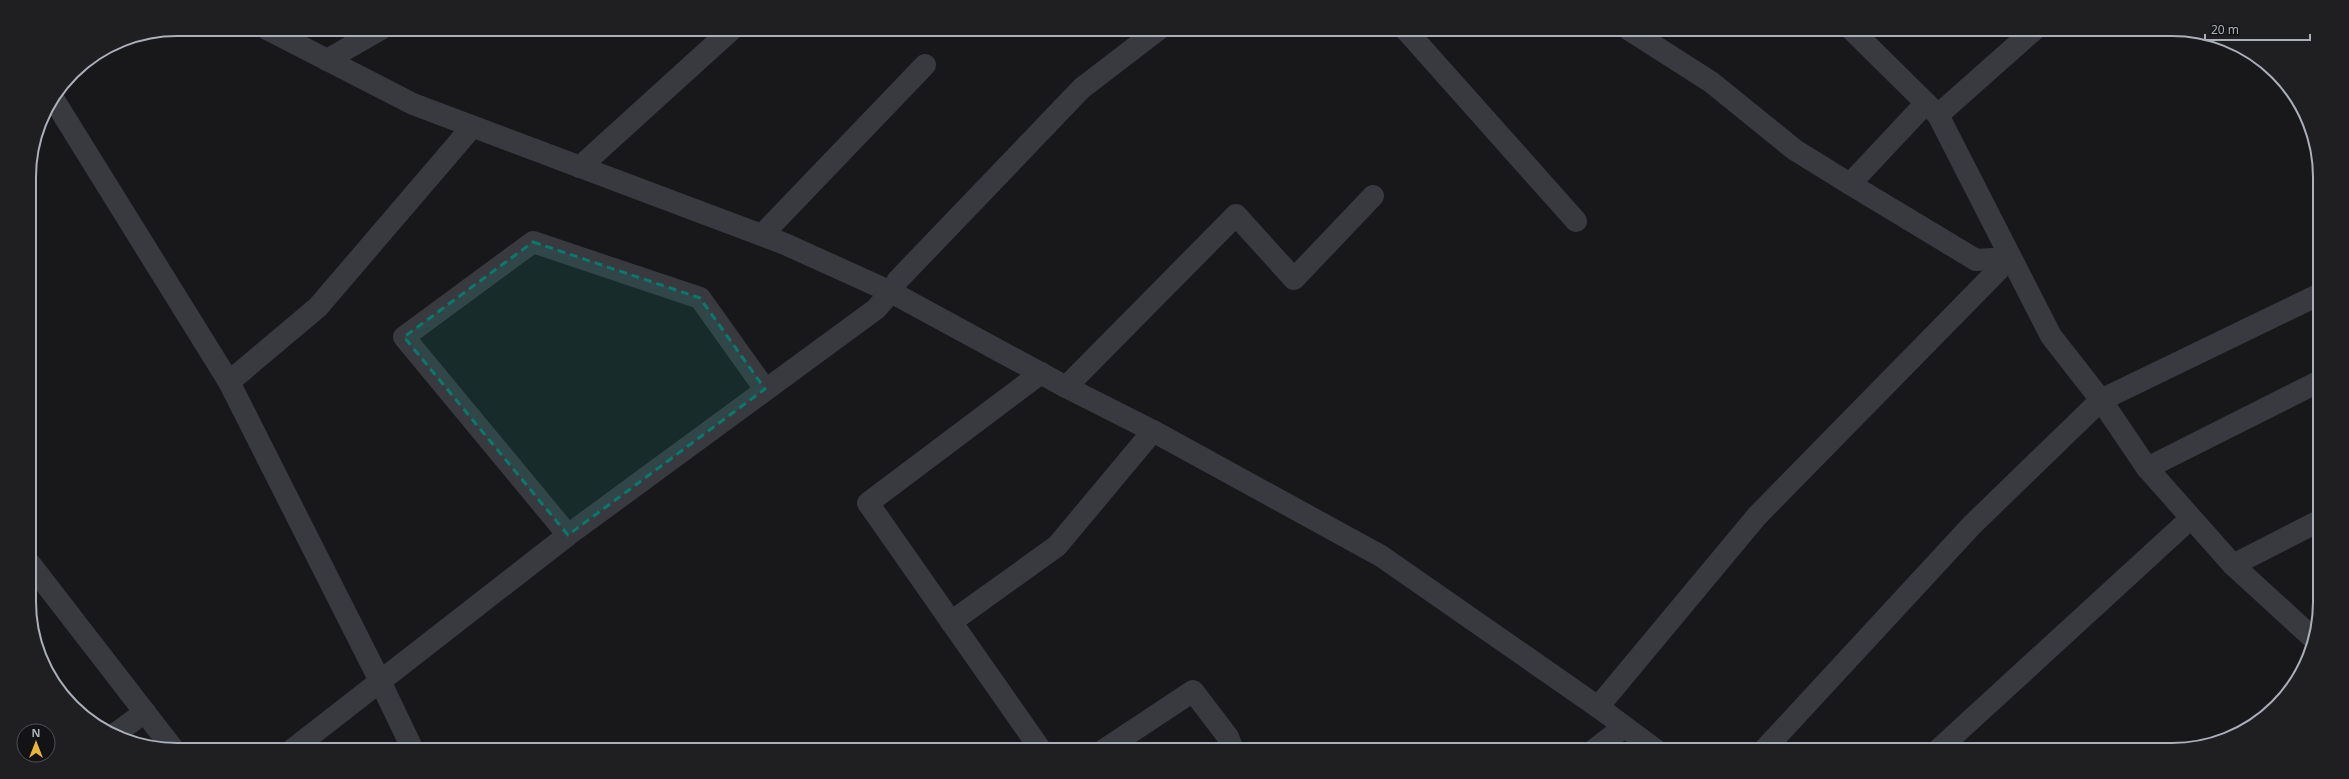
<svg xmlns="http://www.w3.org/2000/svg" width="2349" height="779" font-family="'Noto Sans',sans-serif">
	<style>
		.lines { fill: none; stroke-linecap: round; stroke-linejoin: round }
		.minor { stroke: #393a3f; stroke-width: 22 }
		.marked { fill: #0f766e; fill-opacity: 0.2; stroke: #0f766e; stroke-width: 3; stroke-dasharray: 8 5; stroke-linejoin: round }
		.rim { fill: none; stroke: #abafb9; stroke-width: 2 }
	</style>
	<rect width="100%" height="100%" fill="#18181a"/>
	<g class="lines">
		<!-- minor -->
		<g class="minor">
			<polyline points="267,29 413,104 785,244 891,292 1066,387 1153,431 1381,556 1598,707 1656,750"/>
			<polyline points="1405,29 1576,221"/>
			<polyline points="1628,29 1711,82 1795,150 1850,184 1976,260 2010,258"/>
			<polyline points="1851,29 1938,115 2051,336 2101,400 2147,468 2233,565 2315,640"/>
			<polyline points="327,60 381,29"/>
			<polyline points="54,100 229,382 380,681 413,750"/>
			<polyline points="1938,115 2035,29"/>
			<polyline points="580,167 732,29"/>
			<polyline points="1850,184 1926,103"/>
			<polyline points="762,235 925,65"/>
			<polyline points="1041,373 868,503 1041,750"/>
			<polyline points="229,382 318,307 472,127"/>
			<polyline points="1066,387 1236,215 1294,279 1373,196"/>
			<polyline points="2147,468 2316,383"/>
			<polyline points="568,535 404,337 533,242 700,298 765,389"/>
			<polyline points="31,565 174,750"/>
			<polyline points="2233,565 2315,523"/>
			<polyline points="951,622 1057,546 1153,431"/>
			<polyline points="1598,707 1757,516 2010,258"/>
			<polyline points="115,734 145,712"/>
			<polyline points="292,750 568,535 876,309 891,292 898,280 1082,88 1159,29"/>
			<polyline points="1104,750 1193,691 1228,737 1233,750"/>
			<polyline points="1594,750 1624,727"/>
			<polyline points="1764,750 1972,525 2101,400 2316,296"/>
			<polyline points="1938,750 2190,519"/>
		</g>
	</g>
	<!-- marked area -->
	<path class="marked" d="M 533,242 L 700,298 L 765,389 L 568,535 L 404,337 Z"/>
	<!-- crop -->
	<path d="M0 0H2349V779H0ZM177 36H2172A141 141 0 0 1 2313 177V602A141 141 0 0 1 2172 743H177A141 141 0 0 1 36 602V177A141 141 0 0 1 177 36Z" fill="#1f1f22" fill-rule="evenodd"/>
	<path class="rim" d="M177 36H2172A141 141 0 0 1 2313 177V602A141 141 0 0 1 2172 743H177A141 141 0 0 1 36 602V177A141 141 0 0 1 177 36Z"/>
	<!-- north arrow -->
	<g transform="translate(36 743)"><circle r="19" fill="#131315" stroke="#505157"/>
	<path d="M0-3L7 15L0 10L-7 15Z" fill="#e9b341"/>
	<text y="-6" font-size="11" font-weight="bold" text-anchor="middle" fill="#abafb9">N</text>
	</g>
	<!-- scale -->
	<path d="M2205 34v6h105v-6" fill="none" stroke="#abafb9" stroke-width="2"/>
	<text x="2211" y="34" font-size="12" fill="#abafb9" stroke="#131315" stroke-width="3" paint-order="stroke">20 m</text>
</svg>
